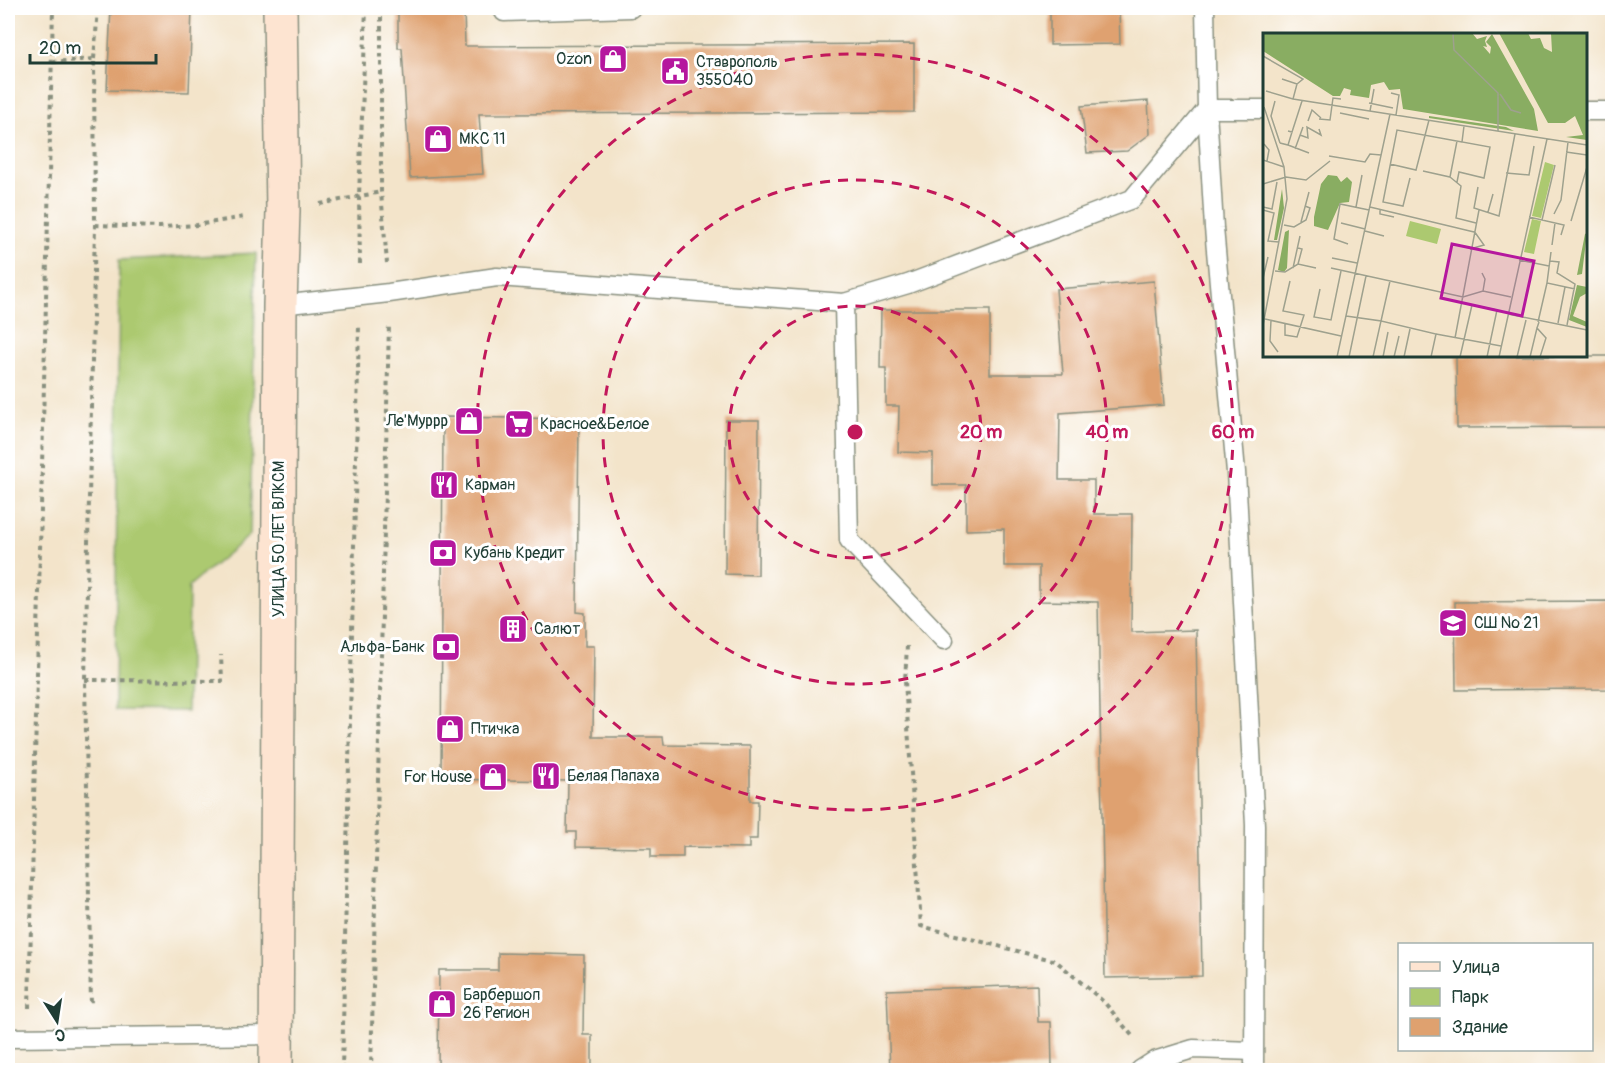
<svg xmlns="http://www.w3.org/2000/svg" width="1620" height="1078" font-family="Pangolin,sans-serif">
	<style>
		.green { fill: #acc970; stroke: #668352; stroke-width: 1.5 }
		.building { fill: #dfa16f }
		.lines { fill: none; stroke-linecap: round; stroke-linejoin: round }
		.lane-casing { stroke: #89907f; stroke-width: 21 }
		.secondary-casing { stroke: #89907f; stroke-width: 36 }
		.path { stroke: #89907f; stroke-width: 4; stroke-dasharray: 4.5 4.5; stroke-linecap: butt }
		.lane { stroke: #fff; stroke-width: 18 }
		.secondary { stroke: #fde4d1; stroke-width: 33 }
		.ring { fill: none; stroke: #c2185b; stroke-width: 3; stroke-dasharray: 10 8 }
		.labels { text-anchor: middle; dominant-baseline: central; stroke-width: 6; stroke-linejoin: round; paint-order: stroke }
		.poi-label { font-size: 16px; fill: #1f3d34; stroke: #fff; text-anchor: start }
		.street-label { font-size: 16px; fill: #1f3d34; stroke: #fff }
		.inset-road { fill: none; stroke: #9ea18e; stroke-width: 1.5 }
		.view { fill: #b5179e; fill-opacity: 0.15; stroke: #b5179e; stroke-width: 3 }
		.inset-edge { fill: none; stroke: #1f3d34; stroke-width: 3 }
		.centre { fill: #c2185b; stroke: #fff; stroke-width: 3 }
		.ring-label { font-size: 18px; text-anchor: middle; font-weight: bold; fill: #c2185b; stroke: #fff; stroke-width: 6; stroke-linejoin: round; paint-order: stroke }
	</style>
	<rect width="100%" height="100%" fill="#fff"/>
	<filter id="ink" filterUnits="userSpaceOnUse"><feTurbulence type="fractalNoise" baseFrequency=".0167" numOctaves="2"/><feDisplacementMap in="SourceGraphic" scale="12" xChannelSelector="R" yChannelSelector="G"/><feConvolveMatrix kernelMatrix="1 2 1 2 8 2 1 2 1" color-interpolation-filters="sRGB"/></filter>
	<filter id="wash" filterUnits="userSpaceOnUse"><feTurbulence type="fractalNoise" baseFrequency=".008" numOctaves="4" result="noise"/><feDisplacementMap in="SourceGraphic" scale="24" xChannelSelector="R" yChannelSelector="G"/><feGaussianBlur stdDeviation="1.35" result="paint"/><feColorMatrix in="noise" values="0 0 0 0 0 0 0 0 0 0 0 0 0 0 0 0 0 1.4 0 .05"/><feComposite in="paint" operator="in"/></filter>
	<g filter="url(#wash)">
		<rect width="100%" height="100%" fill="#f3e4ca"/>
		<!-- green -->
		<polygon class="green" points="256,253 250,535 189,586 187,711 115,710 119,260"/>
		<g id="blocks">
			<!-- building -->
			<g class="building">
				<polygon points="111,8 192,9 189,92 107,90"/>
				<polygon points="398,8 464,8 465,46 914,44 914,112 479,114 483,174 410,178 402,48 398,48"/>
				<polygon points="1050,8 1119,8 1120,44 1050,45"/>
				<polygon points="1148,101 1150,134 1127,151 1087,153 1081,106"/>
				<polygon points="1154,281 1164,405 1060,413 1059,480 1094,480 1094,514 1132,514 1131,632 1196,630 1202,976 1105,978 1098,602 1039,601 1039,566 1004,566 1004,529 966,530 966,485 933,485 933,453 898,452 899,406 886,406 886,368 880,368 881,310 990,310 990,374 1063,374 1056,289"/>
				<polygon points="1456,356 1612,356 1612,427 1457,428"/>
				<polygon points="443,417 579,419 577,612 585,613 585,646 594,646 593,737 663,737 664,745 750,746 750,801 758,801 757,839 749,839 749,848 683,847 683,857 651,857 651,848 576,847 576,832 567,832 568,781 441,779"/>
				<polygon points="726,420 759,420 758,575 725,574"/>
				<polygon points="1612,601 1612,689 1456,690 1455,602"/>
				<polygon points="498,953 584,955 583,1035 592,1035 592,1071 438,1071 439,970 498,970"/>
				<polygon points="1037,985 1038,1022 1051,1022 1052,1067 890,1071 887,990"/>
			</g>
		</g>
	</g>
	<g filter="url(#ink)">
		<use href="#blocks" fill-opacity="0" stroke="#89907f" stroke-width="1.5"/>
		<g class="lines">
			<!-- lane casing -->
			<g class="lane-casing">
				<g id="lane">
					<polyline points="504,8 504,12 631,8"/>
					<polyline points="1205,8 1207,109 1214,228 1236,472 1255,825 1254,1070"/>
					<polyline points="1586,111 1612,111"/>
					<polyline points="844,303 849,540 944,640"/>
					<polyline points="280,305 389,293 497,277 844,303 908,284 1132,199 1207,109 1264,109"/>
					<polyline points="8,1038 277,1035"/>
					<polyline points="1140,1070 1154,1061 1193,1049 1254,1051"/>
				</g>
			</g>
			<!-- secondary casing -->
			<g class="secondary-casing">
				<polyline id="secondary" points="276,1070 280,305 283,211 280,8"/>
			</g>
			<!-- path -->
			<g class="path">
				<polyline points="381,8 381,192 387,263"/>
				<polyline points="94,59 98,8"/>
				<polyline points="52,62 94,59 95,225 85,680 91,1006"/>
				<polyline points="320,204 381,192"/>
				<polyline points="95,225 160,227 197,225 244,217"/>
				<polyline points="360,264 359,196 366,8"/>
				<polyline points="907,646 905,681 921,926 1056,961 1104,1002 1134,1038"/>
				<polyline points="85,680 222,681 221,655"/>
				<polyline points="29,1008 53,8"/>
				<polyline points="342,1070 359,326"/>
				<polyline points="371,1070 389,324"/>
			</g>
			<!-- lane -->
			<use href="#lane" class="lane"/>
			<!-- secondary -->
			<use href="#secondary" class="secondary"/>
		</g>
	</g>
	<!-- distance rings -->
	<g class="ring">
		<circle cx="855" cy="432" r="126"/>
		<circle cx="855" cy="432" r="252"/>
		<circle cx="855" cy="432" r="378"/>
	</g>
	<!-- icons -->
	<defs>
		<g id="shop-square" transform="scale(1.5)"><rect x="-9" y="-9" width="18" height="18" rx="4" fill="#b5179e" stroke="#fff"/><path d="M-5-2.5h2.3a2.7 3.5 0 0 1 5.4 0H5L5.5 6h-11ZM-1.5-2.5h3a1.5 2.3 0 0 0-3 0Z" fill="#fff"/></g>
		<g id="civic-square" transform="scale(1.5)"><rect x="-9" y="-9" width="18" height="18" rx="4" fill="#b5179e" stroke="#fff"/><path d="M-.6-6.5H3V-4.5H.6V-3L4-1V1h2V6H-6V1h2V-1L-.6-3ZM-1.2 2.5V6h2.4V2.5Z" fill="#fff"/></g>
		<g id="supermarket-square" transform="scale(1.5)"><rect x="-9" y="-9" width="18" height="18" rx="4" fill="#b5179e" stroke="#fff"/><path d="M-6-5.5h2.5l.6 2H6L4.5 2H-2.5L-4.4-4H-6ZM-1.5 3.2a1.3 1.3 0 1 0 .1 0ZM3 3.2a1.3 1.3 0 1 0 .1 0Z" fill="#fff"/></g>
		<g id="restaurant-square" transform="scale(1.5)"><rect x="-9" y="-9" width="18" height="18" rx="4" fill="#b5179e" stroke="#fff"/><path d="M-5-6h1v4h1v-4h1v4h1v-4h1v5L-1.5 .5V6h-2V.5L-5-1ZM5-6V6H3V1.5H1.5Q1.5-4 5-6Z" fill="#fff"/></g>
		<g id="bank-square" transform="scale(1.5)"><rect x="-9" y="-9" width="18" height="18" rx="4" fill="#b5179e" stroke="#fff"/><path d="M-6-4H6V4H-6ZM0-2.3a2.3 2.3 0 1 0 0 4.6a2.3 2.3 0 1 0 0-4.6Z" fill="#fff"/></g>
		<g id="school-square" transform="scale(1.5)"><rect x="-9" y="-9" width="18" height="18" rx="4" fill="#b5179e" stroke="#fff"/><path d="M0-5L7-2L0 1L-7-2ZM-4 1L0 2.5L4 1V4Q0 6-4 4Z" fill="#fff"/></g>
		<g id="building-square" transform="scale(1.5)"><rect x="-9" y="-9" width="18" height="18" rx="4" fill="#b5179e" stroke="#fff"/><path d="M-4-6H4V6H1V3H-1V6H-4ZM-2.5-4.3h1.7v1.8h-1.7ZM.8-4.3h1.7v1.8H.8ZM-2.5-1h1.7V.8h-1.7ZM.8-1h1.7V.8H.8Z" fill="#fff"/></g>
	</defs>
	<g fill-rule="evenodd">
		<use href="#shop-square" x="613" y="59"/>
		<use href="#civic-square" x="675" y="71"/>
		<use href="#shop-square" x="438" y="139"/>
		<use href="#shop-square" x="469" y="421"/>
		<use href="#supermarket-square" x="519" y="424"/>
		<use href="#restaurant-square" x="444" y="485"/>
		<use href="#bank-square" x="443" y="553"/>
		<use href="#school-square" x="1453" y="623"/>
		<use href="#building-square" x="513" y="629"/>
		<use href="#bank-square" x="446" y="647"/>
		<use href="#shop-square" x="450" y="729"/>
		<use href="#restaurant-square" x="546" y="776"/>
		<use href="#shop-square" x="493" y="777"/>
		<use href="#shop-square" x="442" y="1004"/>
	</g>
	<g class="labels">
		<!-- poi labels -->
		<g class="poi-label">
			<text x="592" y="59" text-anchor="end">Ozon</text>
			<text x="696" y="62">Ставрополь<tspan x="696" dy="18">355040</tspan></text>
			<text x="459" y="139">МКС 11</text>
			<text x="448" y="421" text-anchor="end">Ле'Муррр</text>
			<text x="540" y="424">Красное&amp;Белое</text>
			<text x="465" y="485">Карман</text>
			<text x="464" y="553">Кубань Кредит</text>
			<text x="1474" y="623">СШ № 21</text>
			<text x="534" y="629">Салют</text>
			<text x="425" y="647" text-anchor="end">Альфа-Банк</text>
			<text x="471" y="729">Птичка</text>
			<text x="567" y="776">Белая Папаха</text>
			<text x="472" y="777" text-anchor="end">For House</text>
			<text x="463" y="995">Барбершоп<tspan x="463" dy="18">26 Регион</tspan></text>
		</g>
		<!-- street labels -->
		<g class="street-label">
			<text transform="translate(279 539) rotate(-90)">УЛИЦА 50 ЛЕТ ВЛКСМ</text>
		</g>
	</g>
	<!-- overview -->
	<g transform="translate(1263 33)">
		<rect width="324" height="324" fill="#f3e4ca"/>
		<path d="M 282,129 L 291,132 L 278,185 L 269,183 ZM 269,186 L 278,188 L 271,221 L 261,219 ZM 147,188 L 178,196 L 174,211 L 143,203 Z" fill="#acc970"/>
		<path d="M 0,0 L 209,0 L 214,6 L 224,3 L 222,8 L 224,14 L 220,13 L 227,21 L 228,14 L 223,9 L 229,1 L 271,76 L 275,98 L 140,76 L 137,56 L 126,57 L 121,49 L 108,52 L 106,65 L 87,62 L 88,57 L 81,55 L 77,63 L 70,63 L 0,18 ZM 236,0 L 265,0 L 268,6 L 277,5 L 281,15 L 289,19 L 288,0 L 324,0 L 324,107 L 303,104 L 320,102 L 312,83 L 302,90 L 285,90 ZM 166,83 L 243,94 L 251,98 L 166,85 ZM 65,142 L 74,143 L 78,149 L 84,144 L 89,149 L 86,169 L 77,170 L 65,197 L 51,193 L 51,184 L 58,151 ZM 19,156 L 21,175 L 14,207 L 11,207 ZM 26,197 L 24,235 L 21,239 L 15,237 L 22,199 ZM 324,200 L 319,241 L 314,242 L 322,201 ZM 314,252 L 324,254 L 324,260 L 317,264 L 310,283 L 324,289 L 324,294 L 306,287 Z" fill="#89ad62"/>
		<path class="inset-road" d="M 190,0 L 191,17 L 235,60 L 235,98M 0,23 L 40,46 L 34,51M 19,46 L 34,51 L 30,66M 3,58 L 30,66 L 324,112M 128,60 L 136,62 L 133,82M 237,61 L 248,77 L 258,80M 12,68 L 8,83 L 17,110M 106,70 L 130,75M 107,78 L 111,56M 77,80 L 106,86M 56,86 L 67,87 L 70,65 L 78,66M 45,88 L 49,77 L 58,85M 25,98 L 29,99 L 39,68M 37,102 L 45,105 L 44,94 L 58,102 L 56,96M 17,110 L 25,112 L 29,99M 1,111 L 6,117 L 4,128M 25,112 L 46,120M 32,116 L 40,94M 303,119 L 324,122M 66,123 L 102,129 L 107,121 L 118,122M 0,127 L 21,134M 127,131 L 153,137 L 166,87M 160,138 L 187,144 L 194,108M 243,140 L 266,142 L 271,113M 187,144 L 198,153 L 193,185 L 213,190M 147,145 L 140,173 L 120,169 L 134,97 L 199,109M 194,149 L 196,139 L 221,145 L 227,114 L 199,109 L 201,93M 0,151 L 23,144 L 43,147 L 67,128M 215,154 L 211,175 L 236,183 L 252,101M 0,174 L 9,176 L 14,149M 93,174 L 99,142M 107,174 L 211,199M 0,177 L 11,180 L 5,208 L 16,209M 117,177 L 117,181 L 131,184M 225,179 L 230,161M 291,181 L 298,167 L 305,109M 266,184 L 301,192 L 298,202M 279,187 L 292,132M 308,188 L 324,134M 38,189 L 46,159M 78,190 L 102,196M 21,192 L 31,194 L 43,187 L 47,175 L 42,173M 102,198 L 121,203M 85,211 L 71,206 L 77,171 L 106,177M 289,212 L 292,190M 35,215 L 39,216 L 35,231M 207,216 L 221,212 L 211,198M 288,219 L 284,250 L 312,256M 69,225 L 94,230M 256,227 L 286,233M 287,228 L 296,229 L 294,240 L 312,251 L 304,292M 30,235 L 37,203M 68,235 L 200,264 L 220,258 L 248,264M 12,238 L 22,239 L 35,231 L 53,235M 219,240 L 222,246 L 220,258M 0,245 L 5,224M 127,248 L 118,288 L 173,301 L 168,324M 57,256 L 51,284 L 68,287 L 78,238M 245,281 L 324,297M 83,283 L 118,288 L 110,324M 2,286 L 78,303M 8,287 L 7,308 L 15,319M 275,289 L 284,250M 276,289 L 274,295 L 283,305 L 277,324M 22,290 L 22,302 L 34,304 L 41,282 L 20,278 L 27,248M 295,290 L 302,254M 0,292 L 24,166 L 21,134 L 1,74M 173,301 L 238,313M 192,305 L 216,177M 74,324 L 127,81M 86,324 L 103,243M 120,324 L 125,299M 131,324 L 136,303M 141,324 L 147,296M 197,324 L 209,272 L 234,277 L 224,324M 236,324 L 284,106M 254,324 L 263,287M 267,324 L 274,295"/>
		<path class="view" d="M 189,211 L 271,228 L 259,283 L 178,265 Z"/>
		<rect width="324" height="324" class="inset-edge"/>
	</g>
	<circle cx="855" cy="432" r="9" class="centre"/>
	<g class="ring-label">
		<text x="981" y="438">20 m</text>
		<text x="1107" y="438">40 m</text>
		<text x="1233" y="438">60 m</text>
	</g>
	<!-- margin -->
	<rect width="1620" height="1078" fill="none" stroke="#fff" stroke-width="30"/>
	<!-- legend -->
	<rect x="1398" y="943" width="195" height="108" fill="#ffffff" stroke="#a5b1ae" stroke-width="1.5"/>
	<rect x="1410" y="962" width="30" height="9" fill="#fde4d1" stroke="#a5b1ae" stroke-width="1.5"/>
	<text x="1452" y="973" font-size="18" fill="#1f3d34">Улица</text>
	<rect x="1410" y="988" width="30" height="18" fill="#acc970" stroke="#a5b1ae" stroke-width="1.5"/>
	<text x="1452" y="1003" font-size="18" fill="#1f3d34">Парк</text>
	<rect x="1410" y="1018" width="30" height="18" fill="#dfa16f" stroke="#a5b1ae" stroke-width="1.5"/>
	<text x="1452" y="1033" font-size="18" fill="#1f3d34">Здание</text>
	<!-- north arrow -->
	<g transform="translate(57 1021) rotate(168)" stroke="#ffffff" stroke-width="4.5" paint-order="stroke">
	<path d="M0-4.5L10 22L0 15L-10 22Z" fill="#1f3d34"/>
	<text y="-9" font-size="16" font-weight="bold" text-anchor="middle" fill="#1f3d34">С</text>
	</g>
	<!-- scale -->
	<path d="M30 54v9h126v-9" fill="none" stroke="#1f3d34" stroke-width="3"/>
	<text x="39" y="54" font-size="18" fill="#1f3d34" stroke="#ffffff" stroke-width="4.5" paint-order="stroke">20 m</text>
</svg>
